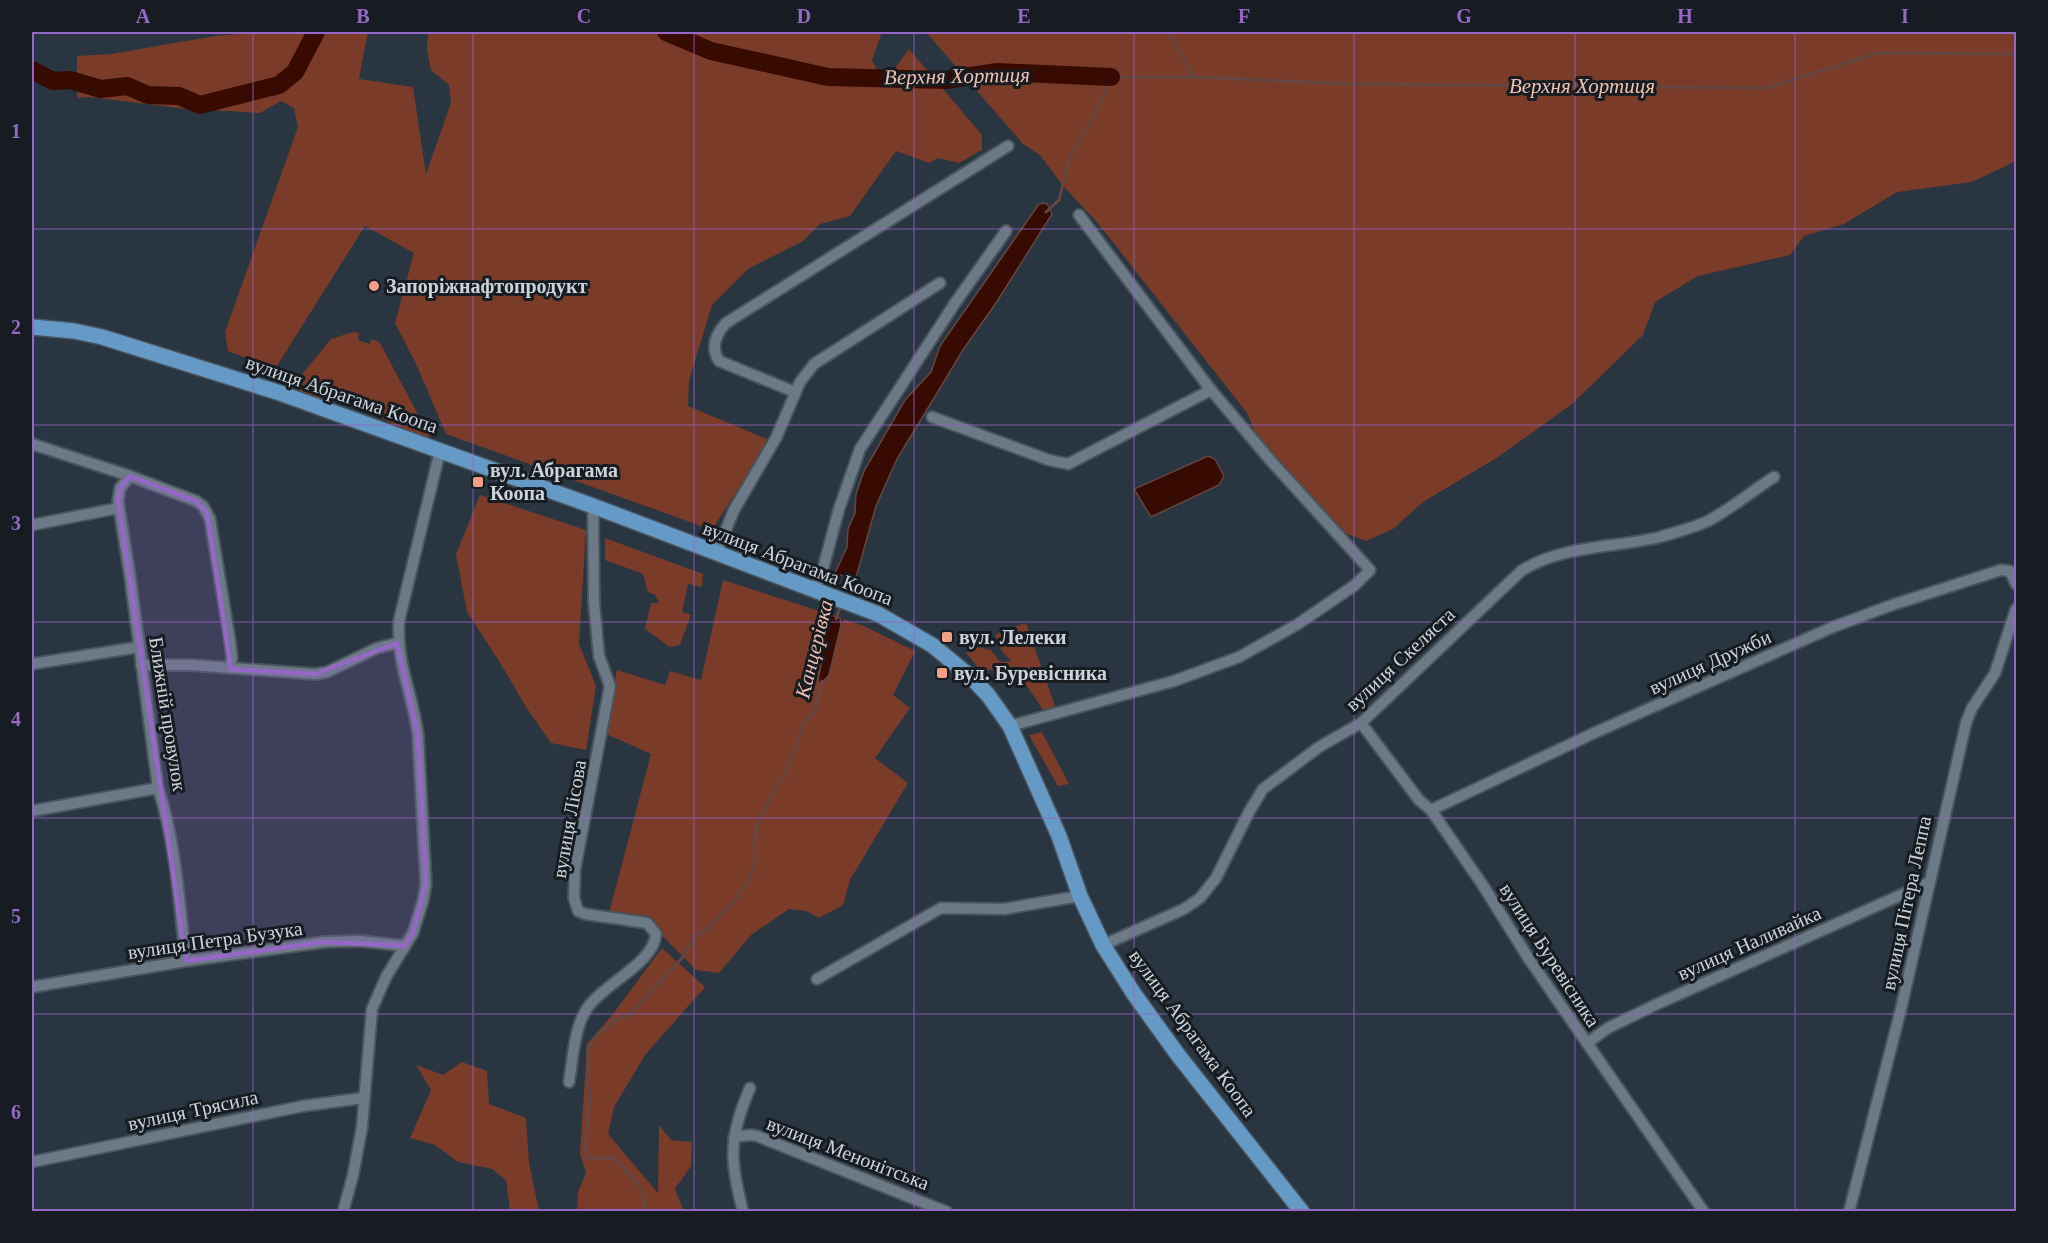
<svg xmlns="http://www.w3.org/2000/svg" width="2048" height="1243" font-family="Georgia,serif">
	<style>
		.green { fill: #7a3b28 }
		.water { fill: #370b01; stroke: #644742; stroke-width: 1.5 }
		.lines { fill: none; stroke-linecap: round; stroke-linejoin: round }
		.stream { stroke: #644742; stroke-width: 3 }
		.river { stroke: #370b01; stroke-width: 18 }
		.street-casing { stroke: #49545d; stroke-width: 14 }
		.primary-casing { stroke: #49545d; stroke-width: 18 }
		.street { stroke: #6b7a86; stroke-width: 10 }
		.primary { stroke: #649ac5; stroke-width: 15 }
		.marked { fill: #9767c8; fill-opacity: 0.2; stroke: #9767c8; stroke-width: 4.5; stroke-linejoin: round }
		.grid { fill: none; stroke: #9767c8; stroke-width: 1.5; stroke-opacity: 0.55 }
		.poi-dot { fill: #f39f85; stroke: #161c21; stroke-width: 2 }
		.labels { text-anchor: middle; dominant-baseline: central; stroke-width: 6; stroke-linejoin: round; paint-order: stroke }
		.poi-label { font-size: 20px; font-weight: bold; fill: #ccd4da; stroke: #161c21; text-anchor: start }
		.street-label { font-size: 20px; fill: #ccd4da; stroke: #161c21 }
		.water-label { font-size: 21px; font-style: italic; fill: #f1c0b1; stroke: #161c21 }
		.neatline { fill: none; stroke: #9767c8; stroke-width: 2 }
		.grid-label { font-size: 20px; text-anchor: middle; font-weight: bold; fill: #9767c8 }
	</style>
	<rect width="100%" height="100%" fill="#293540"/>
	<!-- green -->
	<g class="green">
		<polygon points="264,32 368,32 359,79 413,87 426,174 451,103 449,85 431,70 427,50 428,32 882,32 872,60 877,70 893,71 909,49 982,135 982,150 959,163 938,158 929,163 896,151 850,216 820,224 803,241 748,269 712,305 689,380 688,406 767,439 758,458 712,530 446,434 417,366 395,323 414,253 365,226 275,369 228,351 225,332 298,127 294,108 281,101 260,113 179,108 90,97 77,98 77,56 111,54 215,36"/>
		<polygon points="926,32 2016,32 2016,161 1972,182 1897,192 1844,224 1804,236 1790,255 1698,276 1655,302 1643,335 1572,404 1498,457 1423,502 1393,529 1366,541 1332,528 1259,441 1247,413 1097,222 1063,186 1040,155 1023,144"/>
		<path d="M 353,332 L 359,333 L 358,340 L 369,344 L 372,339 L 380,343 L 430,437 C 409,436 378,414 357,407 C 345,402 333,402 321,399 C 311,397 300,392 290,389 L 331,339 Z"/>
		<polygon points="480,495 586,530 579,644 596,686 586,750 551,743 526,707 499,661 467,612 456,554"/>
		<polygon points="605,538 703,574 702,587 688,584 682,612 691,615 680,645 670,647 645,629 651,603 659,603 655,595 648,592 643,574 605,560"/>
		<polygon points="723,580 822,612 818,640 820,660 819,680 829,675 837,636 844,619 864,626 915,651 893,695 910,708 875,758 908,783 850,880 843,905 819,918 806,911 789,909 751,935 719,973 696,970 646,919 609,913 651,754 604,733 617,670 665,685 670,671 701,680"/>
		<path d="M 1026,623 L 1055,706 L 1043,710 C 1027,686 1015,661 982,672 L 966,653 L 978,647 L 991,650 L 1000,662 L 1011,661 L 1001,650 L 995,635 L 1004,630 Z"/>
		<polygon points="1042,732 1069,784 1058,786 1029,735"/>
		<polygon points="662,948 705,987 645,1055 614,1107 608,1134 658,1193 659,1125 671,1140 692,1142 691,1166 675,1189 684,1211 577,1211 578,1192 586,1173 580,1154 587,1044 613,1014"/>
		<polygon points="462,1062 487,1071 489,1104 526,1118 529,1163 539,1211 510,1211 506,1180 492,1169 458,1162 435,1145 410,1138 431,1090 416,1065 443,1075"/>
	</g>
	<!-- water -->
	<g class="water">
		<polygon points="1044,203 1047,204 1052,214 998,300 963,350 897,459 876,506 855,581 835,573 847,547 848,529 855,513 856,494 864,471 905,400 931,372 940,346 1039,204"/>
		<polygon points="1208,456 1215,459 1224,476 1219,485 1151,517 1134,489"/>
		<polygon points="822,612 840,618 841,625 829,675 821,684 818,681 822,659 818,640 819,626 814,623 818,614"/>
	</g>
	<g class="lines">
		<!-- stream -->
		<g class="stream">
			<polyline points="1168,32 1194,77 1351,84 1766,88 1878,53 2016,54"/>
			<polyline points="1046,212 1059,200 1069,159 1095,114 1111,77 1194,77"/>
			<polyline points="844,596 850,576"/>
			<polyline points="836,619 841,605"/>
			<path d="M 647,1212 L 640,1187 L 615,1158 L 586,1158 L 585,1144 L 590,1095 L 588,1084 L 588,1048 L 595,1037 L 615,1020 L 629,1015 L 683,957 C 685,948 693,943 697,934 L 706,931 L 735,900 L 749,880 L 755,864 L 754,844 L 758,822 L 778,784 L 786,773 L 803,725 L 815,710 L 822,681"/>
		</g>
		<!-- river -->
		<g class="river">
			<polyline points="666,32 711,51 828,77 946,80 997,72 1111,77"/>
			<polyline points="32,70 53,81 70,80 101,89 127,86 148,95 179,96 200,105 279,85 295,72 316,32"/>
		</g>
		<!-- street casing -->
		<g class="street-casing">
			<g id="street">
				<path d="M 795,392 L 719,361 C 710,347 716,334 726,323 L 1008,146"/>
				<polyline points="932,417 1049,460 1068,464 1211,390"/>
				<polyline points="32,444 130,476 196,501 203,506 210,519 230,641 232,657 230,668"/>
				<path d="M 130,476 L 120,488 L 118,501 L 130,577 L 158,788 C 176,843 179,904 186,961"/>
				<polyline points="32,525 119,508"/>
				<polyline points="716,554 734,510 776,438 800,382 814,364 940,283"/>
				<polyline points="814,589 821,576 839,509 860,449 955,303 1006,231"/>
				<polyline points="32,664 139,647"/>
				<polyline points="141,665 191,665 315,674 327,672 377,648 397,643"/>
				<polyline points="1361,723 1419,800 1431,810 1482,884 1529,959 1587,1043 1704,1212"/>
				<polyline points="1010,726 1174,681 1239,657 1298,624 1355,585 1370,570 1271,461 1211,390 1079,215"/>
				<polyline points="1431,810 1594,733 1833,627 1892,605 2001,570 2010,571 2016,584"/>
				<polyline points="32,811 158,788"/>
				<path d="M 1103,945 L 1184,909 L 1200,898 L 1216,878 L 1249,812 L 1263,789 L 1319,747 L 1361,723 L 1521,571 C 1562,545 1614,548 1660,537 C 1676,532 1693,528 1708,521 C 1731,509 1752,491 1774,477"/>
				<polyline points="817,979 941,908 1004,909 1080,896"/>
				<polyline points="32,987 186,961 325,942 360,941 405,946"/>
				<polyline points="1587,1043 1608,1028 1655,1005 1930,882"/>
				<path d="M 569,1082 C 573,1058 574,1027 588,1007 C 605,983 654,963 656,934 L 647,923 L 585,914 L 578,911 L 574,898 L 575,869 L 610,686 L 599,656 L 594,603 L 593,506"/>
				<polyline points="734,1137 750,1135 757,1136 947,1212"/>
				<polyline points="32,1162 303,1106 363,1098"/>
				<path d="M 343,1212 L 353,1175 L 362,1127 L 372,1009 L 386,977 L 413,933 L 423,901 L 426,884 L 418,735 C 413,694 396,664 399,621 L 440,451"/>
				<path d="M 743,1212 C 730,1159 728,1139 750,1088"/>
				<polyline points="1849,1212 1901,1009 1966,723 1972,708 1995,673 2016,609"/>
			</g>
		</g>
		<!-- primary casing -->
		<g class="primary-casing">
			<polyline id="primary" points="32,327 74,331 102,337 277,392 593,506 878,614 932,645 972,678 988,695 1010,726 1059,836 1080,896 1103,945 1134,994 1178,1055 1302,1212"/>
		</g>
		<!-- street -->
		<use href="#street" class="street"/>
		<!-- primary -->
		<use href="#primary" class="primary"/>
	</g>
	<!-- marked area -->
	<path class="marked" d="M 130,476 L 196,501 L 207,512 L 231,669 L 315,674 L 397,643 L 418,735 L 426,884 L 413,933 L 405,946 L 325,942 L 186,961 L 118,501 L 120,488 Z"/>
	<!-- grid -->
	<path class="grid" d="M 253,32 L 253,1212M 473,32 L 473,1212M 694,32 L 694,1212M 914,32 L 914,1212M 1134,32 L 1134,1212M 1354,32 L 1354,1212M 1575,32 L 1575,1212M 1795,32 L 1795,1212M 32,229 L 2016,229M 32,425 L 2016,425M 32,622 L 2016,622M 32,818 L 2016,818M 32,1014 L 2016,1014"/>
	<!-- markers -->
	<g class="poi-dot">
		<circle cx="374" cy="286" r="6"/>
		<rect x="472" y="476" width="12" height="12" rx="3"/>
		<rect x="941" y="631" width="12" height="12" rx="3"/>
		<rect x="936" y="667" width="12" height="12" rx="3"/>
	</g>
	<g class="labels">
		<!-- poi labels -->
		<g class="poi-label">
			<text x="386" y="286">Запоріжнафтопродукт</text>
			<text x="490" y="470">вул. Абрагама<tspan x="490" dy="23">Коопа</tspan></text>
			<text x="959" y="637">вул. Лелеки</text>
			<text x="954" y="673">вул. Буревісника</text>
		</g>
		<!-- street labels -->
		<g class="street-label">
			<text transform="translate(342 394) rotate(19)">вулиця Абрагама Коопа</text>
			<text transform="translate(798 563) rotate(21)">вулиця Абрагама Коопа</text>
			<text transform="translate(1400 659) rotate(-43)">вулиця Скеляста</text>
			<text transform="translate(1710 662) rotate(-24)">вулиця Дружби</text>
			<text transform="translate(168 714) rotate(81)">Ближній провулок</text>
			<text transform="translate(569 819) rotate(-80)">вулиця Лісова</text>
			<text transform="translate(1906 903) rotate(-78)">вулиця Пітера Леппа</text>
			<text transform="translate(215 940) rotate(-8)">вулиця Петра Бузука</text>
			<text transform="translate(1749 943) rotate(-24)">вулиця Наливайка</text>
			<text transform="translate(1550 955) rotate(57)">вулиця Буревісника</text>
			<text transform="translate(1193 1033) rotate(54)">вулиця Абрагама Коопа</text>
			<text transform="translate(193 1110) rotate(-12)">вулиця Трясила</text>
			<text transform="translate(848 1153) rotate(21)">вулиця Менонітська</text>
		</g>
		<!-- water labels -->
		<g class="water-label">
			<text transform="translate(957 76) rotate(-1)">Верхня Хортиця</text>
			<text x="1582" y="86">Верхня Хортиця</text>
			<text transform="translate(814 649) rotate(-76)">Канцерівка</text>
		</g>
	</g>
	<!-- border -->
	<rect width="2048" height="1243" fill="none" stroke="#161c21" stroke-width="66"/>
	<rect x="33" y="33" width="1982" height="1177" class="neatline"/>
	<g class="grid-label">
		<text x="143" y="23">A</text>
		<text x="363" y="23">B</text>
		<text x="584" y="23">C</text>
		<text x="804" y="23">D</text>
		<text x="1024" y="23">E</text>
		<text x="1244" y="23">F</text>
		<text x="1464" y="23">G</text>
		<text x="1685" y="23">H</text>
		<text x="1905" y="23">I</text>
		<text x="16" y="138">1</text>
		<text x="16" y="334">2</text>
		<text x="16" y="530">3</text>
		<text x="16" y="726">4</text>
		<text x="16" y="923">5</text>
		<text x="16" y="1119">6</text>
	</g>
</svg>
